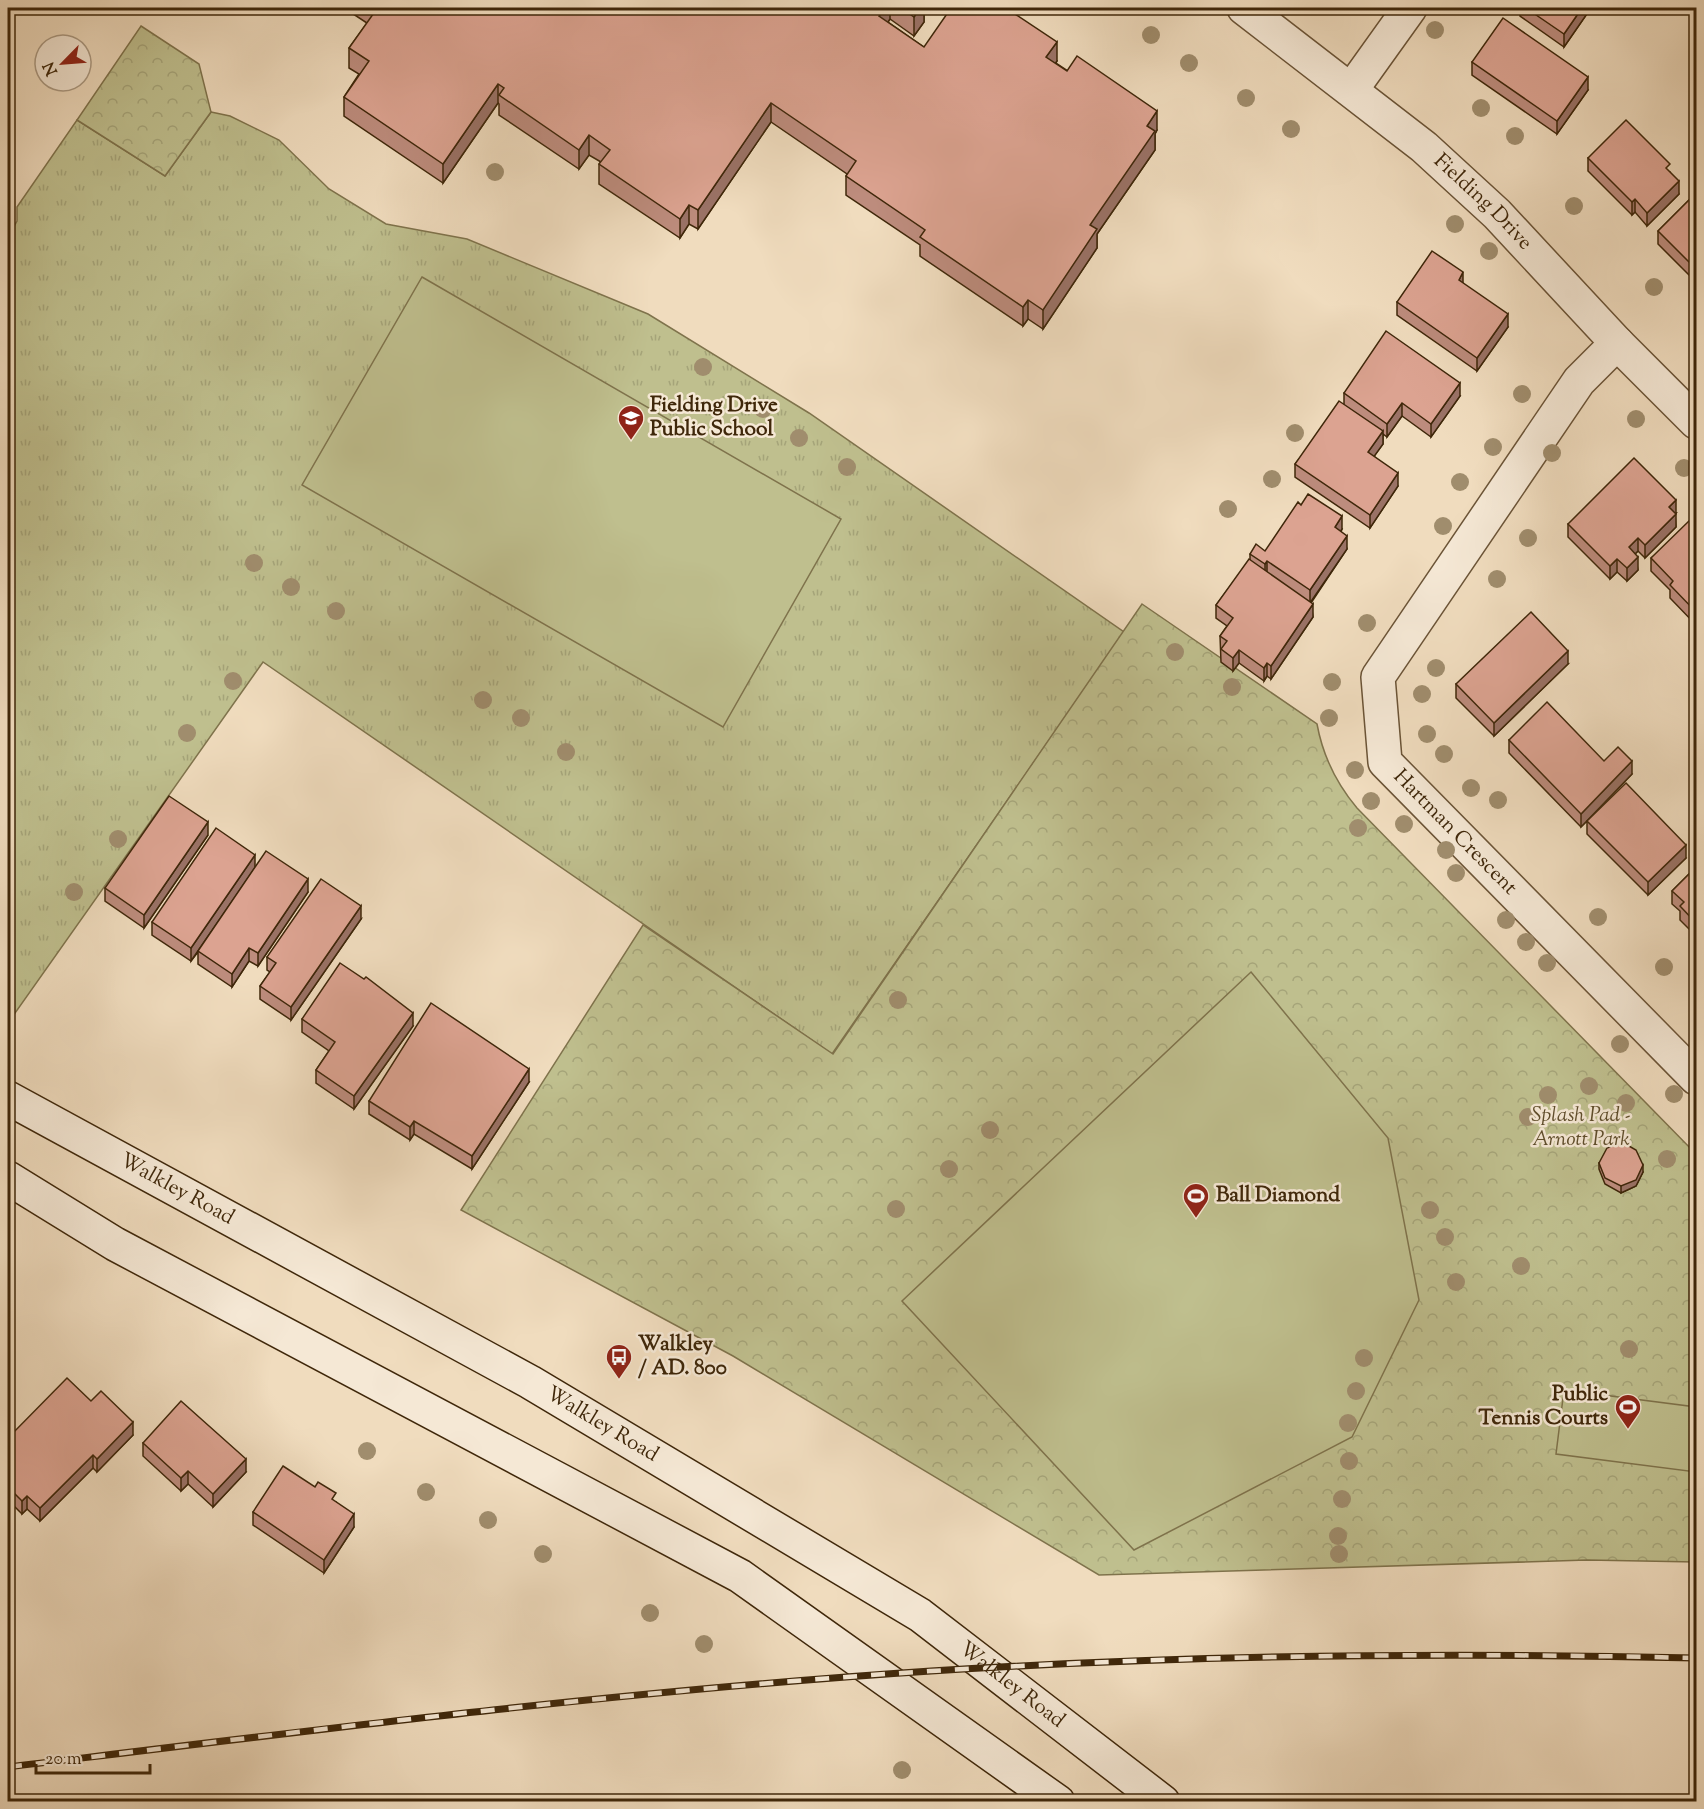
<svg xmlns="http://www.w3.org/2000/svg" width="1704" height="1809" font-family="'Sorts Mill Goudy',serif">
	<style>
		.grass { fill: url(#grass-tufts); stroke: #7f734c; stroke-width: 1.5 }
		.forest { fill: url(#forest-crowns); stroke: #7f734c; stroke-width: 1.5 }
		.pitch { fill: #bfbf8e; stroke: #7f734c; stroke-width: 1.5 }
		.lines { fill: none; stroke-linecap: round; stroke-linejoin: round }
		.street-casing { stroke: #6b5437; stroke-width: 36 }
		.secondary-casing { stroke: #3f270a; stroke-width: 36 }
		.street { stroke: #f5e8d5; stroke-width: 33 }
		.secondary { stroke: #f5e8d5; stroke-width: 33 }
		.rail-casing { stroke: #3f270a; stroke-width: 7 }
		.rail { stroke: #f5e8d5; stroke-width: 4.5; stroke-dasharray: 14; stroke-linecap: butt }
		.tree { fill: #a08d6d }
		.wall { fill: #bd8c7d; stroke: #3f270a; stroke-width: 1.5 }
		.shaded-wall { fill: #9a7266; stroke: #3f270a; stroke-width: 1.5 }
		.building { fill: #dca391; stroke: #3f270a; stroke-width: 1.5 }
		.labels { text-anchor: middle; dominant-baseline: central; stroke-width: 5; stroke-linejoin: round; paint-order: stroke }
		.street-label { font-size: 21px; fill: #3f270a; stroke: #f5e8d5 }
		.poi-label { font-size: 21px; font-weight: bold; fill: #3f270a; stroke: #f5e8d5; text-anchor: start }
		.park-label { font-size: 21px; font-style: italic; fill: #5f4d2b; stroke: #f5e8d5 }
	</style>
	<defs>
		<pattern id="grass-tufts" width="24" height="20" patternUnits="userSpaceOnUse" patternTransform="scale(1.5)"><rect width="24" height="20" fill="#bfbf8e"/><path d="M3 7l-1-3M5 7V3M7 7l1-3M15 17l-1-3M17 17v-4M19 17l1-3" fill="none" stroke="#a5a479"/></pattern>
		<pattern id="forest-crowns" width="20" height="18" patternUnits="userSpaceOnUse" patternTransform="scale(1.5)"><rect width="20" height="18" fill="#bfbf8e"/><path d="M2 6a3 3 0 1 1 6 0M12 15a3 3 0 1 1 6 0" fill="none" stroke="#a5a479"/></pattern>
	</defs>
	<rect width="100%" height="100%" fill="#f0dcbe"/>
	<filter id="stains"><feTurbulence type="fractalNoise" baseFrequency=".00333" numOctaves="4"/><feColorMatrix values="0 0 0 0 .2 0 0 0 0 .09 0 0 0 0 .02 0 0 0 .5 -.17"/></filter>
	<radialGradient id="worn" r=".72"><stop offset=".6" stop-color="#630" stop-opacity="0"/><stop offset="1" stop-color="#630" stop-opacity=".3"/></radialGradient>
	<!-- grass -->
	<polygon class="grass" points="211,112 230,116 279,140 329,189 386,224 467,239 648,314 809,413 1124,632 832,1054 263,662 8,1023 8,237 17,221 17,207 77,120 165,176"/>
	<!-- forest -->
	<g class="forest">
		<polygon points="141,26 199,64 211,112 165,176 77,120"/>
		<path d="M 1142,604 L 1317,724 C 1323,757 1336,783 1357,808 L 1696,1154 L 1696,1562 L 1587,1560 L 1099,1575 L 733,1356 L 461,1210 L 643,925 L 833,1054 Z"/>
	</g>
	<!-- pitch -->
	<g class="pitch">
		<polygon points="422,277 841,519 723,727 302,485"/>
		<polygon points="1251,972 1388,1138 1419,1300 1352,1437 1134,1550 902,1301"/>
		<polygon points="1564,1390 1696,1407 1696,1472 1556,1454"/>
	</g>
	<g class="lines">
		<!-- street casing -->
		<g class="street-casing">
			<g id="street">
				<path id="s1" d="M 1244,8 L 1424,147 L 1497,214 L 1617,343 L 1696,422"/>
				<polyline points="1352,89 1410,8"/>
				<path id="s2" d="M 1617,343 L 1579,381 L 1378,677 L 1385,762 L 1696,1078"/>
			</g>
		</g>
		<!-- secondary casing -->
		<g class="secondary-casing">
			<g id="secondary">
				<path id="s3" d="M 8,1098 L 530,1382 L 920,1615 L 1163,1802"/>
				<polyline points="8,1178 115,1244 740,1576 1058,1802"/>
			</g>
		</g>
		<!-- street -->
		<use href="#street" class="street"/>
		<!-- secondary -->
		<use href="#secondary" class="secondary"/>
		<!-- rail casing -->
		<g class="rail-casing">
			<path id="rail" d="M 8,1767 C 314,1730 622,1691 931,1671 C 1185,1655 1441,1652 1696,1658"/>
		</g>
		<!-- rail -->
		<use href="#rail" class="rail"/>
	</g>
	<!-- trees -->
	<g class="tree">
		<circle cx="1435" cy="30" r="9"/>
		<circle cx="1151" cy="35" r="9"/>
		<circle cx="1189" cy="63" r="9"/>
		<circle cx="1246" cy="98" r="9"/>
		<circle cx="1481" cy="108" r="9"/>
		<circle cx="1291" cy="129" r="9"/>
		<circle cx="1515" cy="136" r="9"/>
		<circle cx="495" cy="172" r="9"/>
		<circle cx="1574" cy="206" r="9"/>
		<circle cx="1455" cy="224" r="9"/>
		<circle cx="1489" cy="251" r="9"/>
		<circle cx="1654" cy="287" r="9"/>
		<circle cx="703" cy="367" r="9"/>
		<circle cx="1522" cy="394" r="9"/>
		<circle cx="763" cy="409" r="9"/>
		<circle cx="1636" cy="419" r="9"/>
		<circle cx="1295" cy="433" r="9"/>
		<circle cx="799" cy="438" r="9"/>
		<circle cx="1493" cy="447" r="9"/>
		<circle cx="1552" cy="453" r="9"/>
		<circle cx="847" cy="467" r="9"/>
		<circle cx="1684" cy="468" r="9"/>
		<circle cx="1272" cy="479" r="9"/>
		<circle cx="1460" cy="482" r="9"/>
		<circle cx="1228" cy="509" r="9"/>
		<circle cx="1443" cy="526" r="9"/>
		<circle cx="1528" cy="538" r="9"/>
		<circle cx="254" cy="563" r="9"/>
		<circle cx="1497" cy="579" r="9"/>
		<circle cx="291" cy="587" r="9"/>
		<circle cx="336" cy="611" r="9"/>
		<circle cx="1367" cy="623" r="9"/>
		<circle cx="1175" cy="652" r="9"/>
		<circle cx="1436" cy="668" r="9"/>
		<circle cx="233" cy="681" r="9"/>
		<circle cx="1332" cy="682" r="9"/>
		<circle cx="1232" cy="687" r="9"/>
		<circle cx="1422" cy="694" r="9"/>
		<circle cx="483" cy="700" r="9"/>
		<circle cx="521" cy="718" r="9"/>
		<circle cx="1329" cy="718" r="9"/>
		<circle cx="187" cy="733" r="9"/>
		<circle cx="1427" cy="734" r="9"/>
		<circle cx="566" cy="752" r="9"/>
		<circle cx="1444" cy="754" r="9"/>
		<circle cx="1355" cy="770" r="9"/>
		<circle cx="1471" cy="788" r="9"/>
		<circle cx="1498" cy="800" r="9"/>
		<circle cx="1371" cy="801" r="9"/>
		<circle cx="1404" cy="824" r="9"/>
		<circle cx="1358" cy="828" r="9"/>
		<circle cx="118" cy="839" r="9"/>
		<circle cx="1446" cy="850" r="9"/>
		<circle cx="1456" cy="873" r="9"/>
		<circle cx="74" cy="892" r="9"/>
		<circle cx="1598" cy="917" r="9"/>
		<circle cx="1506" cy="920" r="9"/>
		<circle cx="1526" cy="942" r="9"/>
		<circle cx="1547" cy="963" r="9"/>
		<circle cx="1664" cy="967" r="9"/>
		<circle cx="898" cy="1000" r="9"/>
		<circle cx="1620" cy="1044" r="9"/>
		<circle cx="1589" cy="1086" r="9"/>
		<circle cx="1674" cy="1094" r="9"/>
		<circle cx="1548" cy="1095" r="9"/>
		<circle cx="1626" cy="1103" r="9"/>
		<circle cx="1528" cy="1117" r="9"/>
		<circle cx="990" cy="1130" r="9"/>
		<circle cx="1667" cy="1159" r="9"/>
		<circle cx="949" cy="1169" r="9"/>
		<circle cx="896" cy="1209" r="9"/>
		<circle cx="1430" cy="1210" r="9"/>
		<circle cx="1445" cy="1237" r="9"/>
		<circle cx="1521" cy="1266" r="9"/>
		<circle cx="1456" cy="1282" r="9"/>
		<circle cx="1629" cy="1349" r="9"/>
		<circle cx="1364" cy="1358" r="9"/>
		<circle cx="1356" cy="1391" r="9"/>
		<circle cx="1348" cy="1423" r="9"/>
		<circle cx="367" cy="1451" r="9"/>
		<circle cx="1349" cy="1461" r="9"/>
		<circle cx="426" cy="1492" r="9"/>
		<circle cx="1342" cy="1499" r="9"/>
		<circle cx="488" cy="1520" r="9"/>
		<circle cx="1338" cy="1536" r="9"/>
		<circle cx="543" cy="1554" r="9"/>
		<circle cx="1339" cy="1554" r="9"/>
		<circle cx="650" cy="1613" r="9"/>
		<circle cx="704" cy="1644" r="9"/>
		<circle cx="902" cy="1770" r="9"/>
	</g>
	<!-- wall -->
	<g class="wall">
		<polygon points="344,8 924,8 924,22 914,36 890,19 888,22 924,47 1057,61 1056,63 1157,130 1155,134 1155,150 1097,234 1097,248 1043,329 1028,319 1023,326 920,256 920,245 846,195 846,176 847,174 771,122 698,229 689,224 680,238 599,184 599,164 601,162 589,155 579,169 499,115 499,104 498,103 443,183 344,116 344,97 359,74 349,68 349,48 367,23"/>
		<polygon points="1520,8 1591,8 1564,47 1520,16"/>
		<polygon points="1472,62 1588,90 1557,134 1472,75"/>
		<polygon points="1588,158 1670,172 1679,194 1647,226 1635,212 1632,215 1588,171"/>
		<polygon points="1696,193 1696,282 1658,244 1658,231"/>
		<polygon points="1397,302 1508,327 1477,371 1397,315"/>
		<polygon points="1344,393 1460,396 1431,437 1402,416 1387,437 1383,434 1383,444 1374,456 1398,486 1370,528 1295,477 1295,464 1344,404"/>
		<polygon points="1676,513 1675,514 1676,527 1645,558 1638,551 1635,554 1638,570 1627,581 1617,572 1610,579 1568,537 1568,524"/>
		<polygon points="1696,523 1696,625 1670,598 1670,590 1651,571 1651,558"/>
		<polygon points="1342,529 1341,532 1347,549 1311,603 1313,617 1271,679 1267,676 1264,681 1239,663 1233,671 1221,662 1220,636 1227,626 1216,618 1216,605 1250,560 1250,554 1265,551"/>
		<polygon points="1568,664 1494,736 1456,698 1456,684"/>
		<polygon points="1509,740 1604,761 1632,774 1591,817 1686,858 1648,895 1587,834 1587,821 1581,827 1509,753"/>
		<polygon points="208,835 144,928 105,901 105,888"/>
		<polygon points="255,867 308,892 258,966 249,961 232,987 198,964 198,952 191,961 152,935 152,922"/>
		<polygon points="1696,867 1696,936 1680,920 1680,911 1672,904 1672,891"/>
		<polygon points="361,919 291,1020 260,999 260,986 270,972 267,970 267,957"/>
		<polygon points="302,1019 413,1026 354,1109 316,1083 316,1070 329,1051 302,1032"/>
		<polygon points="529,1082 472,1169 414,1134 410,1140 369,1114 369,1101"/>
		<polygon points="1599,1163 1643,1172 1636,1186 1621,1193 1605,1184 1599,1169"/>
		<polygon points="91,1401 133,1435 97,1472 93,1468 40,1521 27,1509 22,1514 8,1500 8,1438"/>
		<polygon points="143,1443 246,1472 213,1507 188,1484 181,1491 143,1456"/>
		<polygon points="336,1502 354,1527 324,1573 253,1525 253,1512"/>
	</g>
	<!-- shaded-wall -->
	<g class="shaded-wall">
		<polygon points="885,8 890,8 890,19 879,35 879,16"/>
		<polygon points="920,8 924,8 924,22 914,36 914,17"/>
		<polygon points="1582,8 1591,8 1564,47 1564,34"/>
		<polygon points="1057,42 1057,61 1046,76 1046,57"/>
		<polygon points="1588,77 1588,90 1557,134 1557,121"/>
		<polygon points="498,84 498,103 443,183 443,164"/>
		<polygon points="771,103 771,122 698,229 698,210"/>
		<polygon points="1157,111 1157,130 1155,134 1155,150 1097,234 1097,248 1043,329 1043,310 1090,225 1147,126"/>
		<polygon points="589,135 589,155 579,169 579,150"/>
		<polygon points="1679,181 1679,194 1647,226 1647,213"/>
		<polygon points="1635,199 1635,212 1632,215 1632,202"/>
		<polygon points="689,205 689,224 680,238 680,219"/>
		<polygon points="1463,272 1463,285 1459,280"/>
		<polygon points="1028,300 1028,319 1023,326 1023,307"/>
		<polygon points="1508,314 1508,327 1477,371 1477,358"/>
		<polygon points="1460,383 1460,396 1431,437 1431,424"/>
		<polygon points="1402,403 1402,416 1387,437 1387,424"/>
		<polygon points="1383,431 1383,444 1368,465 1368,452"/>
		<polygon points="1398,473 1398,486 1370,528 1370,515"/>
		<polygon points="1676,500 1676,513 1669,520 1669,507"/>
		<polygon points="1676,514 1676,527 1645,558 1645,545"/>
		<polygon points="1342,516 1342,529 1335,540 1335,527"/>
		<polygon points="1347,536 1347,549 1310,603 1310,590"/>
		<polygon points="1638,538 1638,551 1629,560 1629,547"/>
		<polygon points="1638,557 1638,570 1627,581 1627,568"/>
		<polygon points="1617,559 1617,572 1610,579 1610,566"/>
		<polygon points="1267,561 1267,574 1265,577 1265,564"/>
		<polygon points="1313,604 1313,617 1271,679 1271,666"/>
		<polygon points="1239,650 1239,663 1233,671 1233,658"/>
		<polygon points="1568,651 1568,664 1494,736 1494,723"/>
		<polygon points="1267,663 1267,676 1264,681 1264,668"/>
		<polygon points="1632,761 1632,774 1581,827 1581,814"/>
		<polygon points="208,822 208,835 144,928 144,915"/>
		<polygon points="1686,845 1686,858 1648,895 1648,882"/>
		<polygon points="255,855 255,868 191,961 191,948"/>
		<polygon points="308,879 308,892 258,966 258,953"/>
		<polygon points="361,906 361,919 291,1020 291,1007"/>
		<polygon points="249,948 249,961 232,987 232,974"/>
		<polygon points="413,1013 413,1026 354,1109 354,1096"/>
		<polygon points="529,1069 529,1082 472,1169 472,1156"/>
		<polygon points="414,1121 414,1134 410,1140 410,1127"/>
		<polygon points="1643,1165 1643,1172 1636,1186 1621,1193 1621,1186"/>
		<polygon points="133,1422 133,1435 97,1472 97,1459"/>
		<polygon points="93,1455 93,1468 40,1521 40,1508"/>
		<polygon points="246,1459 246,1472 213,1507 213,1494"/>
		<polygon points="188,1471 188,1484 181,1491 181,1478"/>
		<polygon points="27,1496 27,1509 22,1514 22,1501"/>
		<polygon points="354,1514 354,1527 324,1573 324,1560"/>
	</g>
	<!-- building -->
	<g class="building">
		<polygon points="372,8 885,8 879,16 924,47 951,8 1006,8 1057,42 1046,57 1067,71 1077,56 1157,111 1147,126 1155,131 1090,225 1097,229 1043,310 1028,300 1023,307 920,237 925,230 846,176 856,161 771,103 698,210 689,205 680,219 599,164 610,150 589,135 579,150 499,95 504,88 498,84 443,164 344,97 369,61 349,48 376,10"/>
		<polygon points="901,8 920,8 914,17"/>
		<polygon points="1526,8 1582,8 1564,34"/>
		<polygon points="1503,18 1588,77 1557,121 1472,62"/>
		<polygon points="1626,120 1670,164 1666,168 1679,181 1647,213 1635,199 1632,202 1588,158"/>
		<polygon points="1696,193 1696,269 1658,231"/>
		<polygon points="1432,251 1463,272 1459,280 1508,314 1477,358 1397,302"/>
		<polygon points="1386,331 1460,383 1431,424 1402,403 1387,424 1344,393"/>
		<polygon points="1339,401 1383,431 1368,452 1398,473 1370,515 1295,464"/>
		<polygon points="1634,458 1676,500 1669,507 1676,514 1645,545 1638,538 1629,547 1638,557 1627,568 1617,559 1610,566 1568,524"/>
		<polygon points="1308,494 1342,516 1335,527 1347,536 1310,590 1267,561 1265,564 1250,554 1256,544 1265,551 1298,502 1301,505"/>
		<polygon points="1692,518 1696,523 1696,612 1670,585 1673,581 1651,558"/>
		<polygon points="1249,559 1313,604 1271,666 1267,663 1264,668 1239,650 1233,658 1221,649 1227,641 1220,636 1233,618 1216,605"/>
		<polygon points="1531,612 1568,651 1494,723 1456,684"/>
		<polygon points="1547,702 1604,761 1618,747 1632,761 1581,814 1509,740"/>
		<polygon points="1626,783 1686,845 1648,882 1587,821"/>
		<polygon points="169,796 208,822 144,915 105,888"/>
		<polygon points="216,828 255,855 191,948 152,922"/>
		<polygon points="266,851 308,879 258,953 249,948 232,974 198,951"/>
		<polygon points="1696,867 1696,923 1680,906 1684,902 1672,891"/>
		<polygon points="321,879 361,906 291,1007 260,986 276,963 267,957"/>
		<polygon points="340,963 364,979 366,977 413,1013 354,1096 316,1070 335,1042 302,1019"/>
		<polygon points="431,1003 529,1069 472,1156 414,1121 410,1127 369,1101"/>
		<polygon points="1622,1142 1636,1150 1643,1165 1636,1180 1621,1186 1605,1178 1599,1163 1607,1148"/>
		<polygon points="67,1378 91,1401 101,1391 133,1422 97,1459 93,1455 40,1508 27,1496 22,1501 8,1487 8,1438"/>
		<polygon points="181,1401 246,1459 213,1494 188,1471 181,1478 143,1443"/>
		<polygon points="283,1466 315,1487 318,1482 336,1493 332,1499 354,1514 324,1560 253,1512"/>
	</g>
	<!-- icons -->
	<defs>
		<g id="school-pin" transform="scale(1.35)"><path d="M0 17L-7.5 6A9.5 9.5 0 1 1 7.5 6Z" fill="#8f2418" stroke="#f5e8d5"/><path d="M0-5L7-2L0 1L-7-2ZM-4 1L0 2.5L4 1V4Q0 6-4 4Z" fill="#fff"/></g>
		<g id="stadium-pin" transform="scale(1.35)"><path d="M0 17L-7.5 6A9.5 9.5 0 1 1 7.5 6Z" fill="#8f2418" stroke="#f5e8d5"/><path d="M0-5a6.5 5 0 1 0 0 10a6.5 5 0 1 0 0-10ZM-3.5-1.8h7v3.6h-7Z" fill="#fff"/></g>
		<g id="bus-pin" transform="scale(1.35)"><path d="M0 17L-7.5 6A9.5 9.5 0 1 1 7.5 6Z" fill="#8f2418" stroke="#f5e8d5"/><path d="M-5-6H5V4H4V6H2V4H-2V6H-4V4H-5ZM-3.5-4V0h7V-4ZM-3.5 1.2v1.5H-2V1.2ZM2 1.2v1.5H3.5V1.2Z" fill="#fff"/></g>
	</defs>
	<g fill-rule="evenodd">
		<use href="#school-pin" x="631" y="418"/>
		<use href="#stadium-pin" x="1196" y="1196"/>
		<use href="#bus-pin" x="619" y="1357"/>
		<use href="#stadium-pin" x="1628" y="1407"/>
	</g>
	<g class="labels">
		<!-- street labels -->
		<g class="street-label">
			<text stroke="none"><textPath href="#s1" startOffset="308">Fielding Drive</textPath></text>
			<text stroke="none"><textPath href="#s2" startOffset="596">Hartman Crescent</textPath></text>
			<text stroke="none"><textPath href="#s3" startOffset="192">Walkley Road</textPath></text>
			<text stroke="none"><textPath href="#s3" startOffset="678">Walkley Road</textPath></text>
			<text stroke="none"><textPath href="#s3" startOffset="1164">Walkley Road</textPath></text>
		</g>
		<!-- poi labels -->
		<g class="poi-label">
			<text x="650" y="406">Fielding Drive<tspan x="650" dy="24">Public School</tspan></text>
			<text x="1216" y="1196">Ball Diamond</text>
			<text x="638" y="1345">Walkley<tspan x="638" dy="24">/ AD. 800</tspan></text>
			<text x="1608" y="1395" text-anchor="end">Public<tspan x="1608" dy="24">Tennis Courts</tspan></text>
		</g>
		<!-- park labels -->
		<g class="park-label">
			<text x="1581" y="1116">Splash Pad -<tspan x="1581" dy="24">Arnott Park</tspan></text>
		</g>
	</g>
	<!-- margin -->
	<rect width="1704" height="1809" fill="none" stroke="#f0dcbe" stroke-width="30"/>
	<rect x="9" y="9" width="1686" height="1791" fill="none" stroke="#3f270a" stroke-width="3"/>
	<rect x="15" y="15" width="1674" height="1779" fill="none" stroke="#3f270a" stroke-width="1.5"/>
	<!-- north arrow -->
	<g transform="translate(63 63) rotate(245)"><circle r="28" fill="#f5e8d5" stroke="#ac9b84" stroke-width="1.5"/>
	<path d="M0-4.5L10 22L0 15L-10 22Z" fill="#8f2418"/>
	<text y="-9" font-size="16" font-weight="bold" text-anchor="middle" fill="#3f270a">N</text>
	</g>
	<!-- scale -->
	<path d="M36 1764v9h114v-9" fill="none" stroke="#3f270a" stroke-width="3"/>
	<text x="45" y="1764" font-size="18" fill="#3f270a" stroke="#f5e8d5" stroke-width="4.5" paint-order="stroke">20 m</text>
	<rect width="100%" height="100%" filter="url(#stains)"/>
	<rect width="100%" height="100%" fill="url(#worn)"/>
</svg>
